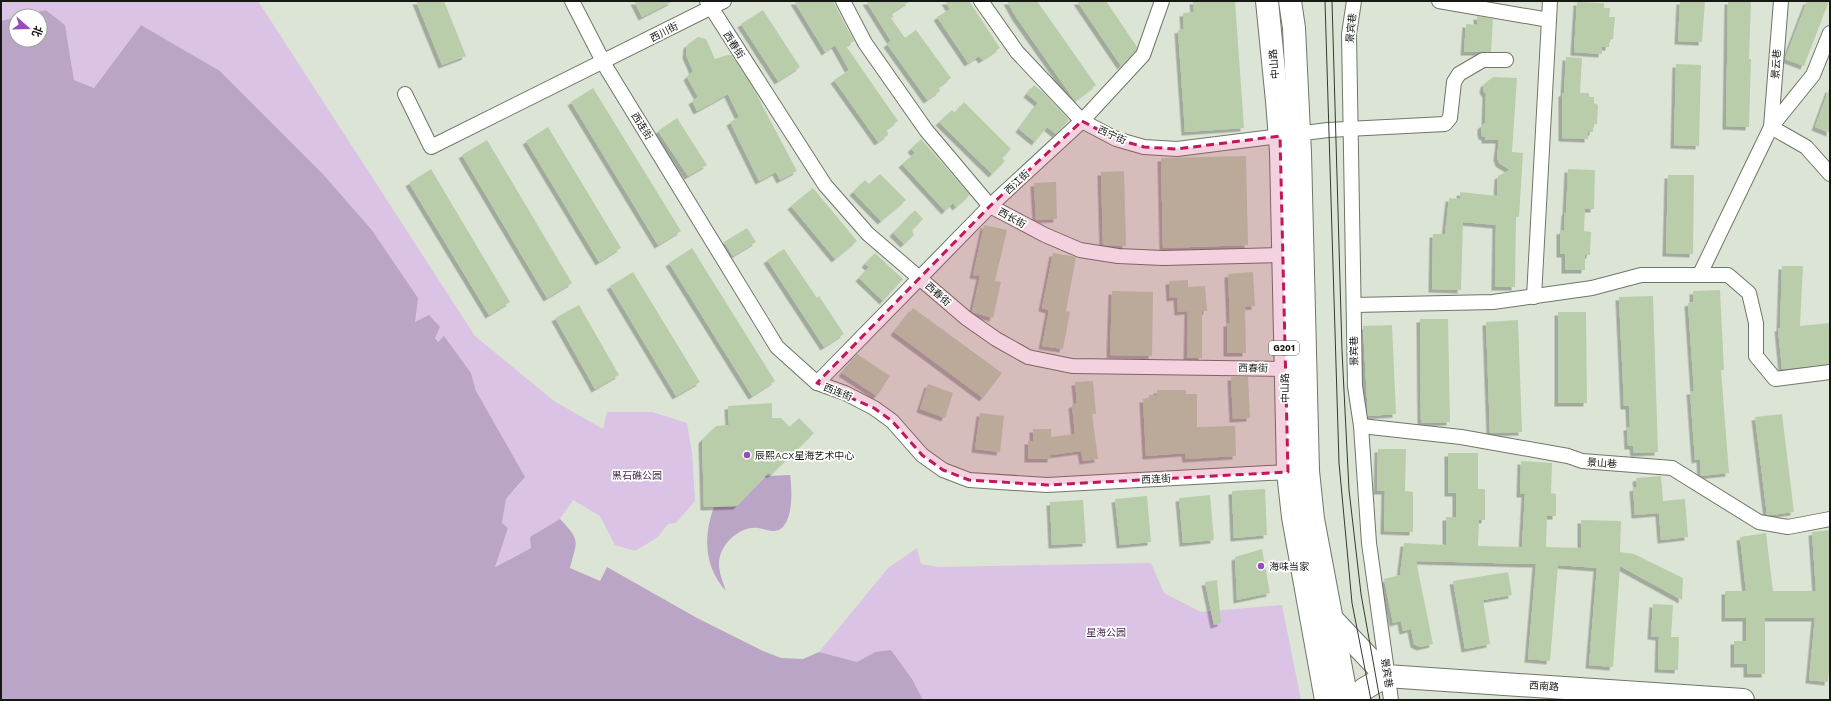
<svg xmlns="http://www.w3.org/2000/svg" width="1831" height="701" font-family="'Work Sans','Noto Sans SC',sans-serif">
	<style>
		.green { fill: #dac3e5 }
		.water { fill: #bba5c6 }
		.building { fill: #bacdaa; filter: url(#shadow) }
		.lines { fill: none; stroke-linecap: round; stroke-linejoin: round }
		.street-casing { stroke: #6f7669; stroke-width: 16 }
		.primary-casing { stroke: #6f7669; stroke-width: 24 }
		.highway-casing { stroke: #6f7669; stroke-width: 24 }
		.street { stroke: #fff; stroke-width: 14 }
		.primary { stroke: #fff; stroke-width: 22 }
		.highway { stroke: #fff; stroke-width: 22 }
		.tram { stroke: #353932; stroke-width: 1 }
		.marked { fill: #c2185b; fill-opacity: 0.2; stroke: #c2185b; stroke-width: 3; stroke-dasharray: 8 5; stroke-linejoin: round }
		.poi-dot { fill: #9a4bbb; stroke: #fff; stroke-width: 1.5 }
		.labels { text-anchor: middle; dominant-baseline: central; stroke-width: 3.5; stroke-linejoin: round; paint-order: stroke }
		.shield { fill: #fff; stroke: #5c5e5a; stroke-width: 1 }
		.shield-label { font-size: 9px; font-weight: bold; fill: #161913 }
		.street-label { font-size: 10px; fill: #161913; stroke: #fff }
		.poi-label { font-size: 10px; fill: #161913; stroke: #fff; text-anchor: start }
		.park-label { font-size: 10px; fill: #492a57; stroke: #fff }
	</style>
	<defs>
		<filter id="shadow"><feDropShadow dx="-3.5" dy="3.5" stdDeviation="0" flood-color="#0004"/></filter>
	</defs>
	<rect width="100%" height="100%" fill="#dce5d5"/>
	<!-- green -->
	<g class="green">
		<polygon points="1,1 258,1 475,336 554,401 603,429 607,412 652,412 687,423 692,453 695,501 676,523 668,524 658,537 635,551 615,545 600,516 573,500 560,519 547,527 531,548 494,567 508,528 502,523 506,499 521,483 476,391 471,373 444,337 437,342 435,338 414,323 371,229 322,173 220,71 141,25 94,88 74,80 65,25 46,10 1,21"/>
		<polygon points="917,548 921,564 939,567 1151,563 1164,593 1201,612 1282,605 1301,700 923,700 912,679 875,652 857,662 819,652 888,568"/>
	</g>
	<!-- water -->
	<g class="water">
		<path d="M 46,10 L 65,25 L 74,80 L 94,88 L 141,25 L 220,71 L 322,173 L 371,229 L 418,298 L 415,322 L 429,315 L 440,327 L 435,338 L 438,342 L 444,336 L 471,373 L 476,391 L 525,477 L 506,499 L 502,523 L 508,528 L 495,567 L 531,548 L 530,537 L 560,519 C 581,541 577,540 570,568 L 600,581 L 607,567 L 697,618 L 763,651 L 781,658 L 803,659 L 819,652 L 857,662 L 875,652 L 891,650 L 912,679 L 923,700 L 1,700 L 1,21 L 16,17 L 16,40 L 40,40 L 40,16 L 19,16 Z"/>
		<path d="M 790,475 C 792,488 794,522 779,530 C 772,533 765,529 758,528 C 739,526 719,545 719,564 C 719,573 723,582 726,591 C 704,567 703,536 714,507 L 737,506 L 766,476 Z"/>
	</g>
	<!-- building -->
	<g class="building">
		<polygon points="416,1 444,1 466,56 442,65"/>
		<polygon points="634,1 673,1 642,17"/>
		<polygon points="794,1 833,1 838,11 854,41 846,46 898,121 887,129 888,135 878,142 834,80 849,70 835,45 825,52"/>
		<polygon points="866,1 910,1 891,13 894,17 891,18 905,38 916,30 951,78 939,87 940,91 927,100 887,44 891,41"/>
		<polygon points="945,1 969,1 1000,48 982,60 979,56 968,63 937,17 950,9"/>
		<polygon points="1007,1 1037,1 1096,85 1075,101 1016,17"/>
		<polygon points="1077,1 1106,1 1137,47 1136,51 1121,66"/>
		<polygon points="1193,1 1235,1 1244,128 1185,132 1178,30 1184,29 1183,13 1194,12"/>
		<polygon points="1680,1 1705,1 1702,42 1678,41"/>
		<polygon points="1728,1 1751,1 1749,59 1751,59 1749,127 1726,126"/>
		<polygon points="1807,1 1829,1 1804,66 1785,59"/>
		<polygon points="1577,2 1604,3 1604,8 1610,8 1609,17 1615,17 1613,39 1609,40 1609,47 1602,47 1602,54 1574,52"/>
		<polygon points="763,10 800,67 778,81 741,24"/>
		<polygon points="1477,16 1493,19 1491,52 1464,52 1466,24 1477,25"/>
		<polygon points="698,37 706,39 715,59 727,55 732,55 752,86 797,171 780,180 776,172 759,181 730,122 739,117 728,94 697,111 692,101 698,97 687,77 693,71 686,55 687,45"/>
		<polygon points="1566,57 1582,58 1580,93 1589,93 1589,97 1594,97 1594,103 1598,105 1597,124 1593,124 1593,132 1588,132 1588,139 1562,138 1562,93 1564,93"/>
		<polygon points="1676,64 1701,65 1699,146 1674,145"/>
		<polygon points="1493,77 1517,78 1512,152 1523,153 1519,217 1516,217 1515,287 1495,287 1496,225 1463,222 1461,290 1432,289 1433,234 1445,234 1449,198 1460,199 1460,192 1497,196 1498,176 1510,170 1499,163 1497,157 1499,140 1485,140 1485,137 1482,136 1481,132 1481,126 1485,123 1486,94 1483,90 1484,84"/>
		<polygon points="1034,85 1044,93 1069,120 1056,134 1047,127 1035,142 1019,129 1038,103 1027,94"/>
		<polygon points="593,88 681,231 658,245 571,102"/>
		<polygon points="1829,89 1830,89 1830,133 1815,127"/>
		<polygon points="964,102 1011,149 1002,158 1005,161 992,174 939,122 952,110 955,113"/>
		<polygon points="677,118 707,165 688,176 658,131"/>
		<polygon points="548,127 621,248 599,262 526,141"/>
		<polygon points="921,139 970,195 956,207 953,203 945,211 902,164 915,153 911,149"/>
		<polygon points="487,140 572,283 547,298 462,155"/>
		<polygon points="1246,156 1248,245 1163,248 1161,158"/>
		<polygon points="431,169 510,302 489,315 409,183"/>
		<polygon points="1568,169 1595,170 1594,209 1585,209 1584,231 1591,232 1590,255 1585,255 1585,270 1565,270 1565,254 1560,254 1560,231 1564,230 1565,212 1566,212"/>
		<polygon points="1124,171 1126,246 1103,245 1101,172"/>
		<polygon points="880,174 906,200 881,221 853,192 865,180 869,184"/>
		<polygon points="1668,175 1694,175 1693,254 1666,253"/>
		<polygon points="1056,182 1057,219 1036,220 1034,183"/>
		<polygon points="813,188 857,241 835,259 791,206"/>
		<polygon points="915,210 923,219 912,230 914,235 904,244 893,233"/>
		<polygon points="984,225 1007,230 995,281 1001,282 993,318 972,312 980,276 973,275"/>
		<polygon points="747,228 756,242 733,256 724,242"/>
		<polygon points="692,248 775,381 752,396 669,263"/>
		<polygon points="784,249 817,298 819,296 844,334 824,347 767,260"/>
		<polygon points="875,253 903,279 883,301 859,278 869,267 865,264"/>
		<polygon points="1053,253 1076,257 1066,311 1070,312 1063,349 1042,346 1049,310 1042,308"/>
		<polygon points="1782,266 1803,266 1800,326 1830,323 1830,364 1782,369 1778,328 1780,328"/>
		<polygon points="633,272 700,382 676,396 610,286"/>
		<polygon points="1253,272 1255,306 1245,307 1246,353 1227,353 1227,323 1230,323 1228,274"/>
		<polygon points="1188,280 1188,287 1205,286 1207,311 1202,311 1202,358 1187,358 1188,311 1178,312 1177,297 1170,298 1169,281"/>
		<polygon points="1720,290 1724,370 1721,370 1729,473 1701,476 1700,459 1695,460 1690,391 1694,391 1688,303 1693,302 1693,291"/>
		<polygon points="1112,291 1153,292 1152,356 1110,355"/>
		<polygon points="1653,296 1658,452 1634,453 1633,446 1628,446 1627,427 1630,427 1629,406 1624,406 1619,297"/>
		<polygon points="579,305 619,375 595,389 555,318"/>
		<polygon points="913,308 1002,373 983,398 894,332"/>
		<polygon points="1558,312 1586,312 1587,403 1558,403"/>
		<polygon points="1420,319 1448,319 1450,422 1421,423"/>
		<polygon points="1518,320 1522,432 1490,433 1486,322"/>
		<polygon points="1392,325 1396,414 1368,416 1363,326"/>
		<polygon points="857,354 890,376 877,396 842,373"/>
		<polygon points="1231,377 1248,377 1250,418 1233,419"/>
		<polygon points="1093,381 1096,414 1092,414 1098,459 1083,461 1081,451 1051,455 1051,459 1028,459 1028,441 1033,441 1033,429 1051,429 1051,437 1075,434 1072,405 1077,403 1075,382"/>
		<polygon points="928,384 953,393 945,418 920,409"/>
		<polygon points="1157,390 1186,390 1186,394 1197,394 1197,427 1235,426 1236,456 1186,459 1185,453 1146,456 1143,399 1149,399 1149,395 1157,395"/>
		<polygon points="772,403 772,418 781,418 790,427 799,418 814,433 772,474 767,474 737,506 704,507 702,440 716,426 729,425 728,406"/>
		<polygon points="980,413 1004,416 1000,452 975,449"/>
		<polygon points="1782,414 1794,512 1771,515 1767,515 1755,417"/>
		<polygon points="1378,449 1406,449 1405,491 1413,492 1413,532 1384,531 1385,491 1377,491"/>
		<polygon points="1448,453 1478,453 1478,489 1485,489 1485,520 1479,520 1478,546 1522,547 1525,494 1520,494 1521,461 1552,463 1551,493 1556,494 1556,516 1547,516 1546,547 1581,548 1581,520 1621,521 1620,552 1634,554 1683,578 1682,600 1620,566 1613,667 1589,665 1597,568 1558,565 1550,661 1528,659 1536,564 1416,561 1433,644 1420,647 1414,644 1411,629 1403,631 1401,621 1393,623 1384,579 1400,575 1404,543 1446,545 1446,517 1456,517 1456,493 1448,493"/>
		<polygon points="1661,476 1663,501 1685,499 1688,537 1661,540 1659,513 1635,515 1633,488 1637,487 1636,478"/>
		<polygon points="1265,489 1267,535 1234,538 1232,491"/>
		<polygon points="1210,495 1214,540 1183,543 1179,498"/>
		<polygon points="1147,496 1151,542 1120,545 1115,499"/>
		<polygon points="1083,500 1086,543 1052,545 1050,502"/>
		<polygon points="1830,530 1830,660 1828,682 1809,680 1815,618 1765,618 1765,674 1747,674 1747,664 1734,664 1734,641 1746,641 1746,618 1725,618 1725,591 1746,591 1740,537 1766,533 1773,591 1816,591 1812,532"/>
		<polygon points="1262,549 1270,593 1237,600 1235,557"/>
		<polygon points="1508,572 1512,595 1483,600 1490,644 1465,649 1453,581"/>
		<polygon points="1217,580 1221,623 1214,625 1205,582"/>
		<polygon points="1653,604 1673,605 1671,637 1679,637 1678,670 1658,669 1659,637 1651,636"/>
	</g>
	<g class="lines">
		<!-- street casing -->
		<g class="street-casing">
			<g id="street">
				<polyline points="572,1 607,69 777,347 817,383 845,393 874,408 892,421 922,455 943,470 969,480 1047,485 1288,472"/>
				<polyline points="707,1 825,185 868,234 966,318 996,339 1028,357 1072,366 1285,369"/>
				<polyline points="843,1 865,43 926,130 990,206 1045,235 1080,250 1118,256 1163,258 1283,255"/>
				<polyline points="981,1 1017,52 1082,121 1116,139 1144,147 1177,149 1328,130 1445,124 1450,118 1454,82 1459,74 1483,60 1506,60"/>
				<polyline points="1354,1 1349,34 1355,386 1361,426 1369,543 1391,700"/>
				<polyline points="1439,1 1549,20"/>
				<polyline points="405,94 431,147 724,1"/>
				<polyline points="1771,127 1781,1"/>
				<polyline points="1771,127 1806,147 1830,174"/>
				<polyline points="1700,274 1771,127 1813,75 1830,33"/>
				<polyline points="1534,297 1550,1"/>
				<polyline points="1354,305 1493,302 1592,288 1641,275 1728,275 1749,293 1756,323 1756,356 1775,379 1830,372"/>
				<polyline points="817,383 990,206 1082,121 1143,55 1162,1"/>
				<polyline points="1361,426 1461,437 1568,456 1582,461 1672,468 1759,522 1788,527 1830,519"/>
			</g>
		</g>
		<!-- primary casing -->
		<g class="primary-casing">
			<polyline id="primary" points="1354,700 1364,689 1386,676 1743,700"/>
		</g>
		<!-- highway casing -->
		<g class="highway-casing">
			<g id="highway">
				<polyline points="1267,1 1277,101 1281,152 1288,472 1293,517 1326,700"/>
				<polyline points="1290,1 1294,28 1300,153 1308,471 1313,519 1347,700"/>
				<polyline points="1331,618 1386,676"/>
			</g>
		</g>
		<!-- street -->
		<use href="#street" class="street"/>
		<!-- primary -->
		<use href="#primary" class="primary"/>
		<!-- highway -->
		<use href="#highway" class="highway"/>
		<!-- tram -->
		<g class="tram">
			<polyline points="1325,1 1339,463 1352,603 1371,700"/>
			<polyline points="1332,1 1342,351 1349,490 1361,594 1380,700"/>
		</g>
	</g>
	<!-- marked area -->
	<path class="marked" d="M 1082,121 L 1116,139 L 1144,147 L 1177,149 L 1280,136 L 1288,472 L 1047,485 L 969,480 L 943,470 L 922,455 L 892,421 L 874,408 L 817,383 L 990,206 Z"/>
	<!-- markers -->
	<g class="poi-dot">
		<circle cx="747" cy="455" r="4"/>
		<circle cx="1261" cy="566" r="4"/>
	</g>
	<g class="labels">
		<!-- shield labels -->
		<rect class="shield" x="1269" y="341" width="30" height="14" rx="3"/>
		<g class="shield-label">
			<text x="1284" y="348">G201</text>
		</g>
		<!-- street labels -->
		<g class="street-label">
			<text transform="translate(1351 28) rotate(-84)">景宾巷</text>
			<text transform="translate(664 32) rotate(-27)">西川街</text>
			<text transform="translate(734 45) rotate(57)">西春街</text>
			<text transform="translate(1274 64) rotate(-95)">中山路</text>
			<text transform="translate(1776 64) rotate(-86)">景云巷</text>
			<text transform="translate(642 126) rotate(58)">西连街</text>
			<text transform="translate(1112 135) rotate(24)">西宁街</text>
			<text transform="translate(1017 182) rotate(-43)">西江街</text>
			<text transform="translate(1012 218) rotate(29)">西长街</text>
			<text transform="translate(938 294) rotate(41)">西春街</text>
			<text transform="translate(1354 351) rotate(-91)">景宾巷</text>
			<text transform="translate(1253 368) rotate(1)">西春街</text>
			<text transform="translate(1285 388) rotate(-91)">中山路</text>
			<text transform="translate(838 392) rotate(22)">西连街</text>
			<text transform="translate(1602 463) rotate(4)">景山巷</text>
			<text transform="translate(1156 479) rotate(-3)">西连街</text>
			<text transform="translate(1387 673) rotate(81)">景宾巷</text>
			<text transform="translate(1544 686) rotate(4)">西南路</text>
		</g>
		<!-- poi labels -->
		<g class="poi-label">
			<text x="755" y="455">辰熙ACX星海艺术中心</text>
			<text x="1269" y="566">海味当家</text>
		</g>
		<!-- park labels -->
		<g class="park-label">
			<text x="637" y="475">黑石礁公园</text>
			<text x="1106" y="632">星海公园</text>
		</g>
	</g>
	<!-- border -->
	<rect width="1831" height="701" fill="none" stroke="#161913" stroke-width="4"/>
	<!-- north arrow -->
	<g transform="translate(28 28) rotate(110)"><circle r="19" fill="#ffffff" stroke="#a2a3a1"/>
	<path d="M0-3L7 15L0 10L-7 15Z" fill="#9a4bbb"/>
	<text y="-6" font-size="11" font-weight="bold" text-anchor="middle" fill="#161913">北</text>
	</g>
</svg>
